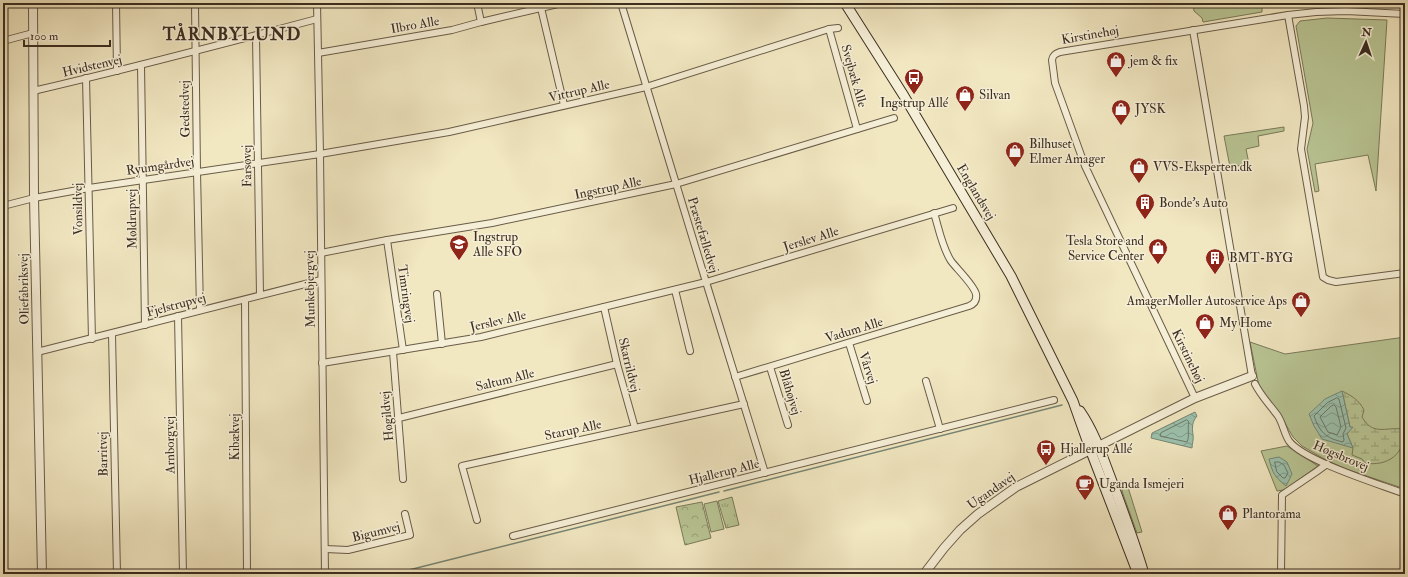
<svg xmlns="http://www.w3.org/2000/svg" width="1408" height="577" font-family="'IM FELL Double Pica',serif">
	<style>
		.green { fill: #b9c594; stroke: #7a7a5a }
		.forest { fill: url(#forest-crowns); stroke: #7a7a5a }
		.wetland { fill: url(#wetland-marsh); stroke: #7a7a5a }
		.park { fill: url(#park-tufts); stroke: #7a7a5a }
		.water { fill: url(#water-waves); stroke: #768675 }
		.lines { fill: none; stroke-linecap: round; stroke-linejoin: round }
		.shore { stroke: #6c7866; stroke-width: 1 }
		.stream { stroke: #768675; stroke-width: 1.5 }
		.minor-casing { stroke: #695c48; stroke-width: 8 }
		.tertiary-casing { stroke: #695c48; stroke-width: 10 }
		.secondary-casing { stroke: #3c2e20; stroke-width: 11 }
		.minor { stroke: #f6efd7; stroke-width: 6 }
		.tertiary { stroke: #f6efd7; stroke-width: 8 }
		.secondary { stroke: #f6efd7; stroke-width: 9 }
		.labels { text-anchor: middle; dominant-baseline: central; stroke-width: 3; stroke-linejoin: round; paint-order: stroke }
		.street-label { font-size: 13px; fill: #3c2e20; stroke: #f6efd7 }
		.poi-label { font-size: 13px; fill: #3c2e20; stroke: #f6efd7; text-anchor: start }
		.district-label { font-size: 17px; font-weight: bold; letter-spacing: 1px; fill: #3c2e20; stroke: #f6efd7 }
	</style>
	<defs>
		<pattern id="forest-crowns" width="20" height="18" patternUnits="userSpaceOnUse"><rect width="20" height="18" fill="#b9c594"/><path d="M2 6a3 3 0 1 1 6 0M12 15a3 3 0 1 1 6 0" fill="none" stroke="#98a078"/></pattern>
		<pattern id="wetland-marsh" width="20" height="14" patternUnits="userSpaceOnUse"><rect width="20" height="14" fill="#b9c594"/><path d="M1 5h8M5 5V1M11 12h8M15 12V8" fill="none" stroke="#98a078"/></pattern>
		<pattern id="park-tufts" width="24" height="20" patternUnits="userSpaceOnUse"><rect width="24" height="20" fill="#b9c594"/><path d="M3 7l-1-3M5 7V3M7 7l1-3M15 17l-1-3M17 17v-4M19 17l1-3" fill="none" stroke="#98a078"/></pattern>
		<pattern id="water-waves" width="16" height="10" patternUnits="userSpaceOnUse"><rect width="16" height="10" fill="#9cc1ad"/><path d="M0 5q4-4 8 0t8 0" fill="none" stroke="#809d8c"/></pattern>
	</defs>
	<rect width="100%" height="100%" fill="#f1e7c1"/>
	<filter id="stains"><feTurbulence type="fractalNoise" baseFrequency=".005" numOctaves="4"/><feColorMatrix values="0 0 0 0 .2 0 0 0 0 .09 0 0 0 0 .02 0 0 0 .5 -.17"/></filter>
	<radialGradient id="worn" r=".72"><stop offset=".6" stop-color="#630" stop-opacity="0"/><stop offset="1" stop-color="#630" stop-opacity=".3"/></radialGradient>
	<!-- green -->
	<g class="green">
		<polygon points="1193,3 1262,3 1262,12 1203,22 1202,18 1194,11"/>
		<polygon points="1327,18 1387,20 1376,191 1368,155 1315,164 1319,191 1315,192 1307,149 1313,123 1296,26 1300,21"/>
		<polygon points="1284,127 1284,131 1258,136 1259,146 1246,149 1249,164 1230,167 1224,136"/>
		<polygon points="1405,337 1405,489 1346,469 1326,460 1302,446 1293,437 1277,409 1263,394 1264,392 1259,386 1250,342 1285,354"/>
		<polygon points="1287,446 1318,466 1284,490 1277,491 1261,451"/>
		<polygon points="1120,481 1127,484 1142,532 1137,533 1123,494"/>
		<polygon points="717,501 724,529 711,532 704,504"/>
	</g>
	<!-- forest -->
	<polygon class="forest" points="702,502 711,538 685,545 676,507"/>
	<!-- wetland -->
	<path class="wetland" d="M 1342,391 C 1352,396 1359,400 1364,410 L 1362,417 C 1373,436 1385,427 1402,429 C 1408,454 1386,467 1365,463 L 1362,459 L 1352,455 L 1353,448 L 1347,434 L 1350,427 Z"/>
	<!-- park -->
	<polygon class="park" points="732,497 739,525 726,528 718,501"/>
	<!-- water -->
	<g class="water">
		<polygon points="1342,391 1350,427 1353,427 1347,434 1353,448 1322,439 1314,426 1309,414 1325,399"/>
		<path d="M 1195,412 L 1197,416 C 1192,422 1192,427 1193,435 C 1194,438 1192,444 1192,448 L 1151,438 L 1152,433 Z"/>
		<path d="M 1279,457 L 1287,462 L 1292,474 L 1286,486 C 1274,476 1273,474 1269,459 Z"/>
	</g>
	<g class="lines">
		<!-- shore -->
		<g class="shore">
			<path d="M 1337,398 L 1339,399 L 1346,428 L 1343,434 L 1344,440 L 1343,442 C 1325,438 1320,432 1314,416 L 1327,403 Z"/>
			<polygon points="1334,405 1336,407 1341,427 1337,435 1328,432 1320,417 1330,407"/>
			<path d="M 1187,420 L 1189,422 C 1187,429 1190,436 1187,442 L 1160,436 L 1161,433 Z"/>
			<polygon points="1275,462 1279,462 1284,465 1288,473 1285,478 1283,478 1277,472"/>
		</g>
		<!-- stream -->
		<g class="stream">
			<polyline points="724,491 1062,405"/>
			<polyline points="393,574 719,492"/>
		</g>
		<!-- minor casing -->
		<g class="minor-casing">
			<g id="minor">
				<polyline points="116,3 117,71"/>
				<polyline points="195,3 197,172 200,310"/>
				<polyline points="317,3 320,154 325,574"/>
				<polyline points="477,3 481,22"/>
				<polyline points="621,3 706,282 765,473"/>
				<polyline points="541,8 564,105"/>
				<polyline points="1288,15 1304,106 1305,117 1301,149 1323,277 1328,280 1336,282 1405,273"/>
				<polyline points="829,29 857,129"/>
				<polyline points="1193,30 1252,376"/>
				<polyline points="256,36 260,295"/>
				<polyline points="3,41 33,33"/>
				<polyline points="318,53 452,30 481,22 562,3"/>
				<polyline points="141,65 145,325"/>
				<polyline points="86,78 92,339"/>
				<path d="M 33,91 C 128,69 223,44 317,19"/>
				<polyline points="3,206 34,198 89,188 320,154 449,132 646,87 829,29 838,28"/>
				<polyline points="387,240 403,350"/>
				<polyline points="321,253 387,240 492,223 676,184 894,118"/>
				<polyline points="675,290 690,351"/>
				<polyline points="437,294 442,344"/>
				<polyline points="245,300 247,574"/>
				<polyline points="604,307 617,364 635,428"/>
				<polyline points="178,316 183,574"/>
				<polyline points="112,334 117,574"/>
				<polyline points="849,343 867,401"/>
				<polyline points="37,352 321,280"/>
				<polyline points="393,352 403,479"/>
				<polyline points="322,363 481,337 706,282 953,208"/>
				<polyline points="770,367 788,425"/>
				<path d="M 735,377 L 969,306 C 974,304 977,300 976,294 C 974,285 957,269 951,261 C 942,247 939,229 934,213"/>
				<polyline points="926,381 940,429"/>
				<path d="M 1255,384 C 1261,396 1270,405 1278,416 C 1283,424 1284,433 1289,441 C 1304,461 1379,484 1405,494"/>
				<path d="M 1195,398 L 1085,166 L 1055,83 L 1052,60 C 1053,55 1055,54 1060,52 L 1288,15 L 1316,12 L 1346,11 L 1405,14"/>
				<polyline points="399,418 617,364"/>
				<polyline points="477,520 462,466 744,404"/>
				<polyline points="513,536 1054,400"/>
				<polyline points="325,549 348,550 410,535 405,514"/>
				<polyline points="1281,574 1282,495 1316,472 1327,464"/>
			</g>
		</g>
		<!-- tertiary casing -->
		<g class="tertiary-casing">
			<g id="tertiary">
				<polyline points="33,3 34,198 42,574"/>
				<polyline points="924,574 944,548 960,530 978,514 1016,487 1195,398 1252,376"/>
			</g>
		</g>
		<!-- secondary casing -->
		<g class="secondary-casing">
			<g id="secondary">
				<polyline points="845,3 904,96 1011,276 1073,401 1090,449 1138,574"/>
				<path d="M 1080,411 C 1095,433 1103,458 1113,484 C 1124,514 1135,543 1144,574"/>
			</g>
		</g>
		<!-- minor -->
		<use href="#minor" class="minor"/>
		<!-- tertiary -->
		<use href="#tertiary" class="tertiary"/>
		<!-- secondary -->
		<use href="#secondary" class="secondary"/>
	</g>
	<!-- icons -->
	<defs>
		<g id="shop-pin" transform="scale(1)"><path d="M0 17L-7.5 6A9.5 9.5 0 1 1 7.5 6Z" fill="#8f2418" stroke="#f6efd7"/><path d="M-5-2.5h2.3a2.7 3.5 0 0 1 5.4 0H5L5.5 6h-11ZM-1.5-2.5h3a1.5 2.3 0 0 0-3 0Z" fill="#fff"/></g>
		<g id="bus-pin" transform="scale(1)"><path d="M0 17L-7.5 6A9.5 9.5 0 1 1 7.5 6Z" fill="#8f2418" stroke="#f6efd7"/><path d="M-5-6H5V4H4V6H2V4H-2V6H-4V4H-5ZM-3.5-4V0h7V-4ZM-3.5 1.2v1.5H-2V1.2ZM2 1.2v1.5H3.5V1.2Z" fill="#fff"/></g>
		<g id="building-pin" transform="scale(1)"><path d="M0 17L-7.5 6A9.5 9.5 0 1 1 7.5 6Z" fill="#8f2418" stroke="#f6efd7"/><path d="M-4-6H4V6H1V3H-1V6H-4ZM-2.5-4.3h1.7v1.8h-1.7ZM.8-4.3h1.7v1.8H.8ZM-2.5-1h1.7V.8h-1.7ZM.8-1h1.7V.8H.8Z" fill="#fff"/></g>
		<g id="school-pin" transform="scale(1)"><path d="M0 17L-7.5 6A9.5 9.5 0 1 1 7.5 6Z" fill="#8f2418" stroke="#f6efd7"/><path d="M0-5L7-2L0 1L-7-2ZM-4 1L0 2.5L4 1V4Q0 6-4 4Z" fill="#fff"/></g>
		<g id="cafe-pin" transform="scale(1)"><path d="M0 17L-7.5 6A9.5 9.5 0 1 1 7.5 6Z" fill="#8f2418" stroke="#f6efd7"/><path d="M-5.5-4.5H6V0H3Q3 3.5 0 3.5H-2.5Q-5.5 3.5-5.5 0ZM3-3.2v2h1.7v-2ZM-6 4.5H4V6H-6Z" fill="#fff"/></g>
	</defs>
	<g fill-rule="evenodd">
		<use href="#shop-pin" x="1116" y="61"/>
		<use href="#bus-pin" x="914" y="78"/>
		<use href="#shop-pin" x="965" y="95"/>
		<use href="#shop-pin" x="1121" y="109"/>
		<use href="#shop-pin" x="1015" y="151"/>
		<use href="#shop-pin" x="1139" y="167"/>
		<use href="#building-pin" x="1145" y="203"/>
		<use href="#school-pin" x="459" y="244"/>
		<use href="#shop-pin" x="1158" y="248"/>
		<use href="#building-pin" x="1215" y="258"/>
		<use href="#shop-pin" x="1301" y="301"/>
		<use href="#shop-pin" x="1205" y="323"/>
		<use href="#bus-pin" x="1046" y="449"/>
		<use href="#cafe-pin" x="1085" y="484"/>
		<use href="#shop-pin" x="1228" y="514"/>
	</g>
	<g class="labels">
		<!-- street labels -->
		<g class="street-label">
			<text transform="translate(415 25) rotate(-10)">Ilbro Alle</text>
			<text transform="translate(1090 35) rotate(-10)">Kirstinehøj</text>
			<text transform="translate(92 66) rotate(-13)">Hvidstenvej</text>
			<text transform="translate(854 76) rotate(74)">Svejbæk Alle</text>
			<text transform="translate(579 91) rotate(-13)">Vittrup Alle</text>
			<text transform="translate(185 109) rotate(-91)">Gedstedvej</text>
			<text transform="translate(160 166) rotate(-8)">Ryumgårdvej</text>
			<text transform="translate(247 166) rotate(-91)">Farsøvej</text>
			<text transform="translate(608 188) rotate(-12)">Ingstrup Alle</text>
			<text transform="translate(976 192) rotate(59)">Englandsvej</text>
			<text transform="translate(78 209) rotate(-91)">Vonsildvej</text>
			<text transform="translate(132 219) rotate(-91)">Møldrupvej</text>
			<text transform="translate(703 235) rotate(73)">Præstefælledvej</text>
			<text transform="translate(811 239) rotate(-17)">Jerslev Alle</text>
			<text transform="translate(24 289) rotate(-91)">Oliefabriksvej</text>
			<text transform="translate(310 289) rotate(-91)">Munkebjergvej</text>
			<text transform="translate(406 294) rotate(82)">Timringvej</text>
			<text transform="translate(176 305) rotate(-15)">Fjelstrupvej</text>
			<text transform="translate(498 321) rotate(-13)">Jerslev Alle</text>
			<text transform="translate(854 330) rotate(-17)">Vadum Alle</text>
			<text transform="translate(1188 356) rotate(64)">Kirstinehøj</text>
			<text transform="translate(629 365) rotate(76)">Skarrildvej</text>
			<text transform="translate(868 368) rotate(72)">Vårvej</text>
			<text transform="translate(505 380) rotate(-14)">Saltum Alle</text>
			<text transform="translate(790 392) rotate(73)">Blåhøjvej</text>
			<text transform="translate(387 416) rotate(-95)">Høgildvej</text>
			<text transform="translate(573 430) rotate(-12)">Starup Alle</text>
			<text transform="translate(235 437) rotate(-90)">Kibækvej</text>
			<text transform="translate(170 445) rotate(-91)">Arnborgvej</text>
			<text transform="translate(103 454) rotate(-91)">Barritvej</text>
			<text transform="translate(1341 456) rotate(23)">Høgsbrovej</text>
			<text transform="translate(724 472) rotate(-14)">Hjallerup Alle</text>
			<text transform="translate(991 491) rotate(-35)">Ugandavej</text>
			<text transform="translate(376 532) rotate(-14)">Bigumvej</text>
		</g>
		<!-- poi labels -->
		<g class="poi-label">
			<text x="1130" y="61">jem &amp; fix</text>
			<text x="979" y="95">Silvan</text>
			<text x="914" y="103" text-anchor="middle">Ingstrup Allé</text>
			<text x="1135" y="109">JYSK</text>
			<text x="1029" y="144">Bilhuset<tspan x="1029" dy="15">Elmer Amager</tspan></text>
			<text x="1153" y="167">VVS-Eksperten.dk</text>
			<text x="1159" y="203">Bonde's Auto</text>
			<text x="473" y="237">Ingstrup<tspan x="473" dy="15">Alle SFO</tspan></text>
			<text x="1144" y="241" text-anchor="end">Tesla Store and<tspan x="1144" dy="15">Service Center</tspan></text>
			<text x="1229" y="258">BMT-BYG</text>
			<text x="1287" y="301" text-anchor="end">AmagerMøller Autoservice Aps</text>
			<text x="1219" y="323">My Home</text>
			<text x="1060" y="449">Hjallerup Allé</text>
			<text x="1099" y="484">Uganda Ismejeri</text>
			<text x="1242" y="514">Plantorama</text>
		</g>
		<!-- district labels -->
		<g class="district-label">
			<text x="232" y="34">TÅRNBYLUND</text>
		</g>
	</g>
	<!-- margin -->
	<rect width="1408" height="577" fill="none" stroke="#f1e7c1" stroke-width="16"/>
	<rect x="4" y="4" width="1400" height="569" fill="none" stroke="#3c2e20" stroke-width="2"/>
	<rect x="8" y="8" width="1392" height="561" fill="none" stroke="#3c2e20"/>
	<!-- north arrow -->
	<g transform="translate(1366 42) rotate(3)" stroke="#f6efd7" stroke-width="3" paint-order="stroke">
	<path d="M0-3L7 15L0 10L-7 15Z" fill="#3c2e20"/>
	<text y="-6" font-size="11" font-weight="bold" text-anchor="middle" fill="#3c2e20">N</text>
	</g>
	<!-- scale -->
	<path d="M24 40v6h86v-6" fill="none" stroke="#3c2e20" stroke-width="2"/>
	<text x="30" y="40" font-size="12" fill="#3c2e20" stroke="#f6efd7" stroke-width="3" paint-order="stroke">100 m</text>
	<rect width="100%" height="100%" filter="url(#stains)"/>
	<rect width="100%" height="100%" fill="url(#worn)"/>
</svg>
